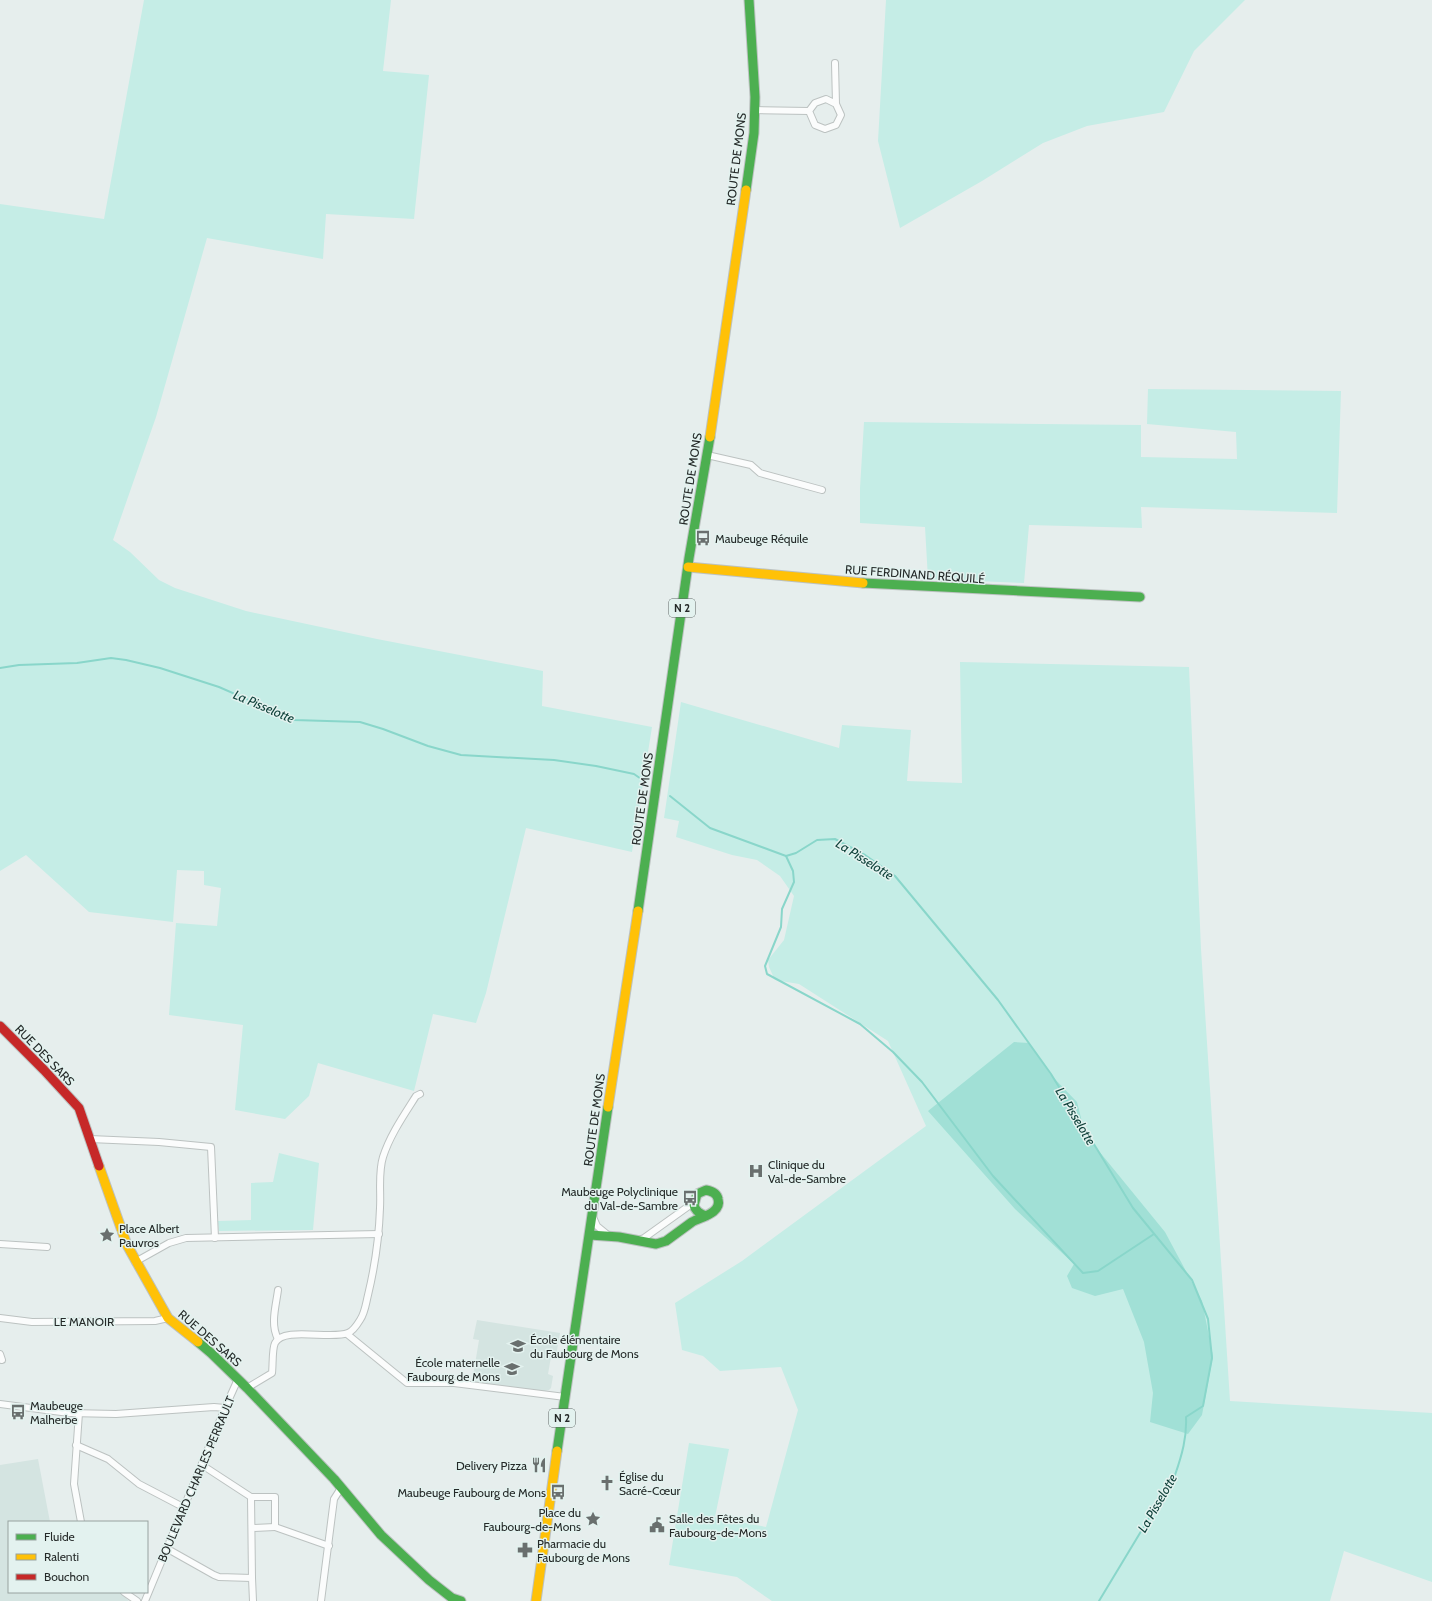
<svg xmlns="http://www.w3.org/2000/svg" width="1432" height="1601" font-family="Cabin,sans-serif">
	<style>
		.built { fill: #d4e4e1 }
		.green { fill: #c5ede6 }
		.forest { fill: #a1e0d6 }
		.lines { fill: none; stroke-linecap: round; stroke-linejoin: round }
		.stream { stroke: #89d6ca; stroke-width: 2 }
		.street-casing { stroke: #bcc2c1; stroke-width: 8 }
		.fast-casing { stroke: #bcc2c1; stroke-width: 11 }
		.slow-casing { stroke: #bcc2c1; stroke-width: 11 }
		.jam-casing { stroke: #bcc2c1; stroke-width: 11 }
		.street { stroke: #fbfcfc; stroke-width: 6 }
		.fast { stroke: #4caf50; stroke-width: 9 }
		.slow { stroke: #ffc107; stroke-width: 9 }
		.jam { stroke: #c62828; stroke-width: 9 }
		.labels { text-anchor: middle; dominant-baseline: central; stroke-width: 3; stroke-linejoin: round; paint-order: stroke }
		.shield { fill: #e3f2ef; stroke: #5e6664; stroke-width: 1 }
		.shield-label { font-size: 11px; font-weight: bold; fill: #252a29 }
		.street-label { font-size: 12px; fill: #252a29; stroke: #e3f2ef }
		.poi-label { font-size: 12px; fill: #252a29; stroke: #e3f2ef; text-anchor: start }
		.water-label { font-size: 13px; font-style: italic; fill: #0d3f38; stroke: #e3f2ef }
	</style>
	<rect width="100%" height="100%" fill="#e6eeed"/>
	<!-- built -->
	<g class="built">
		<polygon points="477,1320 560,1333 556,1356 551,1357 548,1374 553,1376 551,1388 549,1390 540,1392 472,1382 479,1340 473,1339"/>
		<polygon points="38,1459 50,1522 9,1522 9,1592 119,1592 129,1601 0,1601 0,1465"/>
	</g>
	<!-- green -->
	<g class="green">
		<polygon points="144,0 391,0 383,71 429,75 414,219 326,214 323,259 207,238 156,417 113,540 130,552 159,580 175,588 246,611 377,639 543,671 542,706 652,727 632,852 526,828 486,993 476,1023 433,1014 414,1091 318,1063 309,1096 285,1119 235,1110 243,1025 169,1015 176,923 217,926 221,888 204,885 204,871 177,870 173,922 89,912 26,855 0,871 0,204 104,219"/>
		<polygon points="886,0 1245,0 1194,51 1164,112 1087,126 1043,143 982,181 900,228 878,141"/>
		<polygon points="1148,389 1341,391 1337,513 1141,507 1142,528 1029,525 1024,583 928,579 925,527 860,523 860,488 864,422 1141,425 1141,457 1237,459 1236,432 1147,424"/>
		<polygon points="960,662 1189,667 1201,949 1230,1401 1432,1413 1432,1582 1344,1551 1330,1601 772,1601 737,1577 669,1565 689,1443 729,1449 715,1517 766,1527 798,1410 781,1367 720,1371 703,1356 682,1350 675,1303 742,1261 926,1126 888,1041 799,984 775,980 769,967 768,960 784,940 794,896 780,876 757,860 732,855 676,837 679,821 664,818 681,702 839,748 842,725 911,730 907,781 962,783"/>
		<polygon points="279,1153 319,1163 313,1230 219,1231 218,1221 251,1220 251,1183 273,1182"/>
	</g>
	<!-- forest -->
	<polygon class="forest" points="1014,1042 1029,1043 1050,1074 1077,1102 1085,1134 1165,1232 1202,1301 1213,1356 1202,1415 1188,1434 1150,1422 1153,1393 1144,1342 1123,1289 1095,1296 1072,1288 1067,1276 1074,1264 1015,1209 928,1111"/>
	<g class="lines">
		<!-- stream -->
		<g class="stream">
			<polyline points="0,668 19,665 77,663 111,658 126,660 160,668 219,687 294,720 360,722 383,729 428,746 461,755 554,760 596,766 634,774 644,781"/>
			<path d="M 670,796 L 710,828 L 786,856 L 796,853 L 817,840 L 835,839 L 865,855 L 895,876 L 998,1000 L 1051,1074 L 1133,1208 L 1192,1280 L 1208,1319 L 1212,1358 L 1203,1406 L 1186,1417 C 1187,1437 1182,1455 1175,1475 L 1099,1601"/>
			<polyline points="786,856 793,871 794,882 782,909 781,927 765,966 767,974 860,1024 893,1052 922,1082 993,1176 1083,1273 1098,1271 1154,1234"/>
		</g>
		<!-- street casing -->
		<g class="street-casing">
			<g id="street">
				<polyline points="835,63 836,104 841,115 836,125 825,129 815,125 809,111 815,103 826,99 836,104"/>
				<polyline points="754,110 809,111"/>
				<polyline points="707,455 751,465 760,473 822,490"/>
				<polyline points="90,1139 159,1142 211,1147 215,1238"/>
				<polyline points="593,1217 597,1226 608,1235"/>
				<polyline points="638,1240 644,1238 693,1203"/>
				<polyline points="0,1244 47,1247"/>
				<polyline points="135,1262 169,1243 186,1238 379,1234"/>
				<path d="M 278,1290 C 276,1306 270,1324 278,1339"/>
				<polyline points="0,1318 32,1322 155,1321 168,1318"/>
				<polyline points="347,1334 407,1383 454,1383 565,1397"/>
				<polyline points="0,1354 2,1360"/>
				<path d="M 247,1388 L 272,1373 C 273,1365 272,1349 275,1343 C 283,1326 331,1340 348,1333 C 353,1331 357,1325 360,1320 C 365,1313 366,1303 368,1295 C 375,1266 379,1237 380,1208 C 381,1191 378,1173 383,1157 C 390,1135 404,1115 416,1096 L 420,1094"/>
				<polyline points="0,1404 69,1413 116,1414 214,1407 225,1408"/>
				<polyline points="79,1413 74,1484 81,1522"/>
				<polyline points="76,1445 108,1459 139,1484 183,1507"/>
				<polyline points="202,1465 251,1497 275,1497 275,1527 329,1546"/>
				<polyline points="251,1497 252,1578"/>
				<polyline points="252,1528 275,1527"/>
				<polyline points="166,1548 214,1575 219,1577 252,1578 253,1601"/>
				<polyline points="124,1592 137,1601"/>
				<polyline points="145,1601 225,1408 238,1379"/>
				<polyline points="321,1601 334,1499 341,1488"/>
			</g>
		</g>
		<!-- fast casing -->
		<g class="fast-casing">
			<g id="fast">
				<polyline points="746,190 754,133 755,97 749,0"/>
				<polyline points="863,583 1140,597"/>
				<polyline points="638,911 689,558 710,437"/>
				<path d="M 590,1235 L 619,1237 L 656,1244 L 666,1241 L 692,1222 C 701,1217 722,1213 718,1199 C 717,1193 711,1191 706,1190 L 697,1194 L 694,1205 C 695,1211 700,1214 706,1216"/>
				<polyline points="198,1342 211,1353 247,1388 334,1479 381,1535 429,1580 452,1598 461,1601"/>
				<polyline points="557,1451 608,1107"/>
			</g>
		</g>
		<!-- slow casing -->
		<g class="slow-casing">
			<g id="slow">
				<polyline points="710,437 746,190"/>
				<polyline points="688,567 863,583"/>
				<polyline points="608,1107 638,911"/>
				<polyline points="99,1166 127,1245 168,1318 198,1342"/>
				<polyline points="536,1601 557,1451"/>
			</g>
		</g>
		<!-- jam casing -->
		<g class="jam-casing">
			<polyline id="jam" points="0,1026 44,1070 79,1108 99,1166"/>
		</g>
		<!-- street -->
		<use href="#street" class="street"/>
		<!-- fast -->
		<use href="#fast" class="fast"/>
		<!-- slow -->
		<use href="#slow" class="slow"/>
		<!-- jam -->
		<use href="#jam" class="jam"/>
	</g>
	<!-- icons -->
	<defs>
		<g id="bus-bare" transform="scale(1.2)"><path d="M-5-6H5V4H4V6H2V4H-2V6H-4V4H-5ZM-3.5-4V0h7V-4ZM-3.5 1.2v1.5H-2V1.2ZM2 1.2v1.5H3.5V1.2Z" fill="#696f6e" stroke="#e3f2ef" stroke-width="2.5" paint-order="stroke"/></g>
		<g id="hospital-bare" transform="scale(1.2)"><path d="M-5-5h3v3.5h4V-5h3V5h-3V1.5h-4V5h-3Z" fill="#696f6e" stroke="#e3f2ef" stroke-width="2.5" paint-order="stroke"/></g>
		<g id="sight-bare" transform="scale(1.2)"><path d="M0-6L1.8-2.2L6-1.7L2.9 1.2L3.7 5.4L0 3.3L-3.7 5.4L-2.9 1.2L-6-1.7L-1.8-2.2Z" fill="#696f6e" stroke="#e3f2ef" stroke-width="2.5" paint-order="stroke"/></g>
		<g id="school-bare" transform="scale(1.2)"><path d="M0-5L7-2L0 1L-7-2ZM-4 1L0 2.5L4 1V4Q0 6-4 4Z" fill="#696f6e" stroke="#e3f2ef" stroke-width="2.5" paint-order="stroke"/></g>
		<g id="restaurant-bare" transform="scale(1.2)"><path d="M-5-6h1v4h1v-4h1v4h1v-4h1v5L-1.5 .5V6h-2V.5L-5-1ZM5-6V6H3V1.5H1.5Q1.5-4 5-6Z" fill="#696f6e" stroke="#e3f2ef" stroke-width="2.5" paint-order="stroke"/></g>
		<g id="church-bare" transform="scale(1.2)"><path d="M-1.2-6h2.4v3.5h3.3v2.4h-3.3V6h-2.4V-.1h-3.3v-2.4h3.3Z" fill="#696f6e" stroke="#e3f2ef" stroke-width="2.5" paint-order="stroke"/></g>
		<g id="civic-bare" transform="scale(1.2)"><path d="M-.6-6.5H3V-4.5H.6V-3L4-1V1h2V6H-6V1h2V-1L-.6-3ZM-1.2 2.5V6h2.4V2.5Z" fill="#696f6e" stroke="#e3f2ef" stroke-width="2.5" paint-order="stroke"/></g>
		<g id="pharmacy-bare" transform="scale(1.2)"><path d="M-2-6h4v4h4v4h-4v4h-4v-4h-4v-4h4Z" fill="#696f6e" stroke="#e3f2ef" stroke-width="2.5" paint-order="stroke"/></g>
	</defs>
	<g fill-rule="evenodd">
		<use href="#bus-bare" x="703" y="538"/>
		<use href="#hospital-bare" x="756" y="1171"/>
		<use href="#bus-bare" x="690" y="1198"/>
		<use href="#sight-bare" x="107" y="1235"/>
		<use href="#school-bare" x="518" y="1346"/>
		<use href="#school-bare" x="512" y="1369"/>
		<use href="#bus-bare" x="18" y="1412"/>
		<use href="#restaurant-bare" x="539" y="1465"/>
		<use href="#church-bare" x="607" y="1483"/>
		<use href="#bus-bare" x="558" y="1492"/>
		<use href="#sight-bare" x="593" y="1519"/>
		<use href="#civic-bare" x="657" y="1525"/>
		<use href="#pharmacy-bare" x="525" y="1550"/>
	</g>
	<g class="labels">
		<!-- shield labels -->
		<g class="shield">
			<rect x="669" y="599" width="26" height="18" rx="3"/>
			<rect x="549" y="1409" width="26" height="18" rx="3"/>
		</g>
		<g class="shield-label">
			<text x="682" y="608">N 2</text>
			<text x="562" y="1418">N 2</text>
		</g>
		<!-- street labels -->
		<g class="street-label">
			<text transform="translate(736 159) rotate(-83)">ROUTE DE MONS</text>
			<text transform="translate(690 479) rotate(-81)">ROUTE DE MONS</text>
			<text transform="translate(915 574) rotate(4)">RUE FERDINAND RÉQUILÉ</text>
			<text transform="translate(642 799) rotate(-82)">ROUTE DE MONS</text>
			<text transform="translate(45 1055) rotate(46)">RUE DES SARS</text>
			<text transform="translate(594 1120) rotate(-82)">ROUTE DE MONS</text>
			<text x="84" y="1321">LE MANOIR</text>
			<text transform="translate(210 1338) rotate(41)">RUE DES SARS</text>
			<text transform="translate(196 1479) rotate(-67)">BOULEVARD CHARLES PERRAULT</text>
		</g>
		<!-- poi labels -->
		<g class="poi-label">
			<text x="715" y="538">Maubeuge Réquile</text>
			<text x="768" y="1164">Clinique du<tspan x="768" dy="14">Val-de-Sambre</tspan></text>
			<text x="678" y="1191" text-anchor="end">Maubeuge Polyclinique<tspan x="678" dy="14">du Val-de-Sambre</tspan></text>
			<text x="119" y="1228">Place Albert<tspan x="119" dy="14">Pauvros</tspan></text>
			<text x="530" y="1339">École élémentaire<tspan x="530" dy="14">du Faubourg de Mons</tspan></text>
			<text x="500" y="1362" text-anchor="end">École maternelle<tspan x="500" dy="14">Faubourg de Mons</tspan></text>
			<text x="30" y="1405">Maubeuge<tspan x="30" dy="14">Malherbe</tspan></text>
			<text x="527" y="1465" text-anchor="end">Delivery Pizza</text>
			<text x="619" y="1476">Église du<tspan x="619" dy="14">Sacré-Cœur</tspan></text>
			<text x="546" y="1492" text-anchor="end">Maubeuge Faubourg de Mons</text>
			<text x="581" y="1512" text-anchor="end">Place du<tspan x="581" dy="14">Faubourg-de-Mons</tspan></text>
			<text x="669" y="1518">Salle des Fêtes du<tspan x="669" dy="14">Faubourg-de-Mons</tspan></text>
			<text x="537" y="1543">Pharmacie du<tspan x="537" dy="14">Faubourg de Mons</tspan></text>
		</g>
		<!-- water labels -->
		<g class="water-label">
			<text transform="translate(264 706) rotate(23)">La Pisselotte</text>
			<text transform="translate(865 859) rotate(32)">La Pisselotte</text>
			<text transform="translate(1076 1116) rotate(59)">La Pisselotte</text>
			<text transform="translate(1157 1503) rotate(-60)">La Pisselotte</text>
		</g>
	</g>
	<!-- legend -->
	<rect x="8" y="1521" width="140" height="72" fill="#e3f2ef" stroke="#97a2a0"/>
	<rect x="16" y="1534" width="20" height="6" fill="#4caf50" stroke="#97a2a0"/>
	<text x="44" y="1541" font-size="12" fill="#252a29">Fluide</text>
	<rect x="16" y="1554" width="20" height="6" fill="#ffc107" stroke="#97a2a0"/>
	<text x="44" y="1561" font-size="12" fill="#252a29">Ralenti</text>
	<rect x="16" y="1574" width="20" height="6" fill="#c62828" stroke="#97a2a0"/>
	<text x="44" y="1581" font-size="12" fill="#252a29">Bouchon</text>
</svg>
